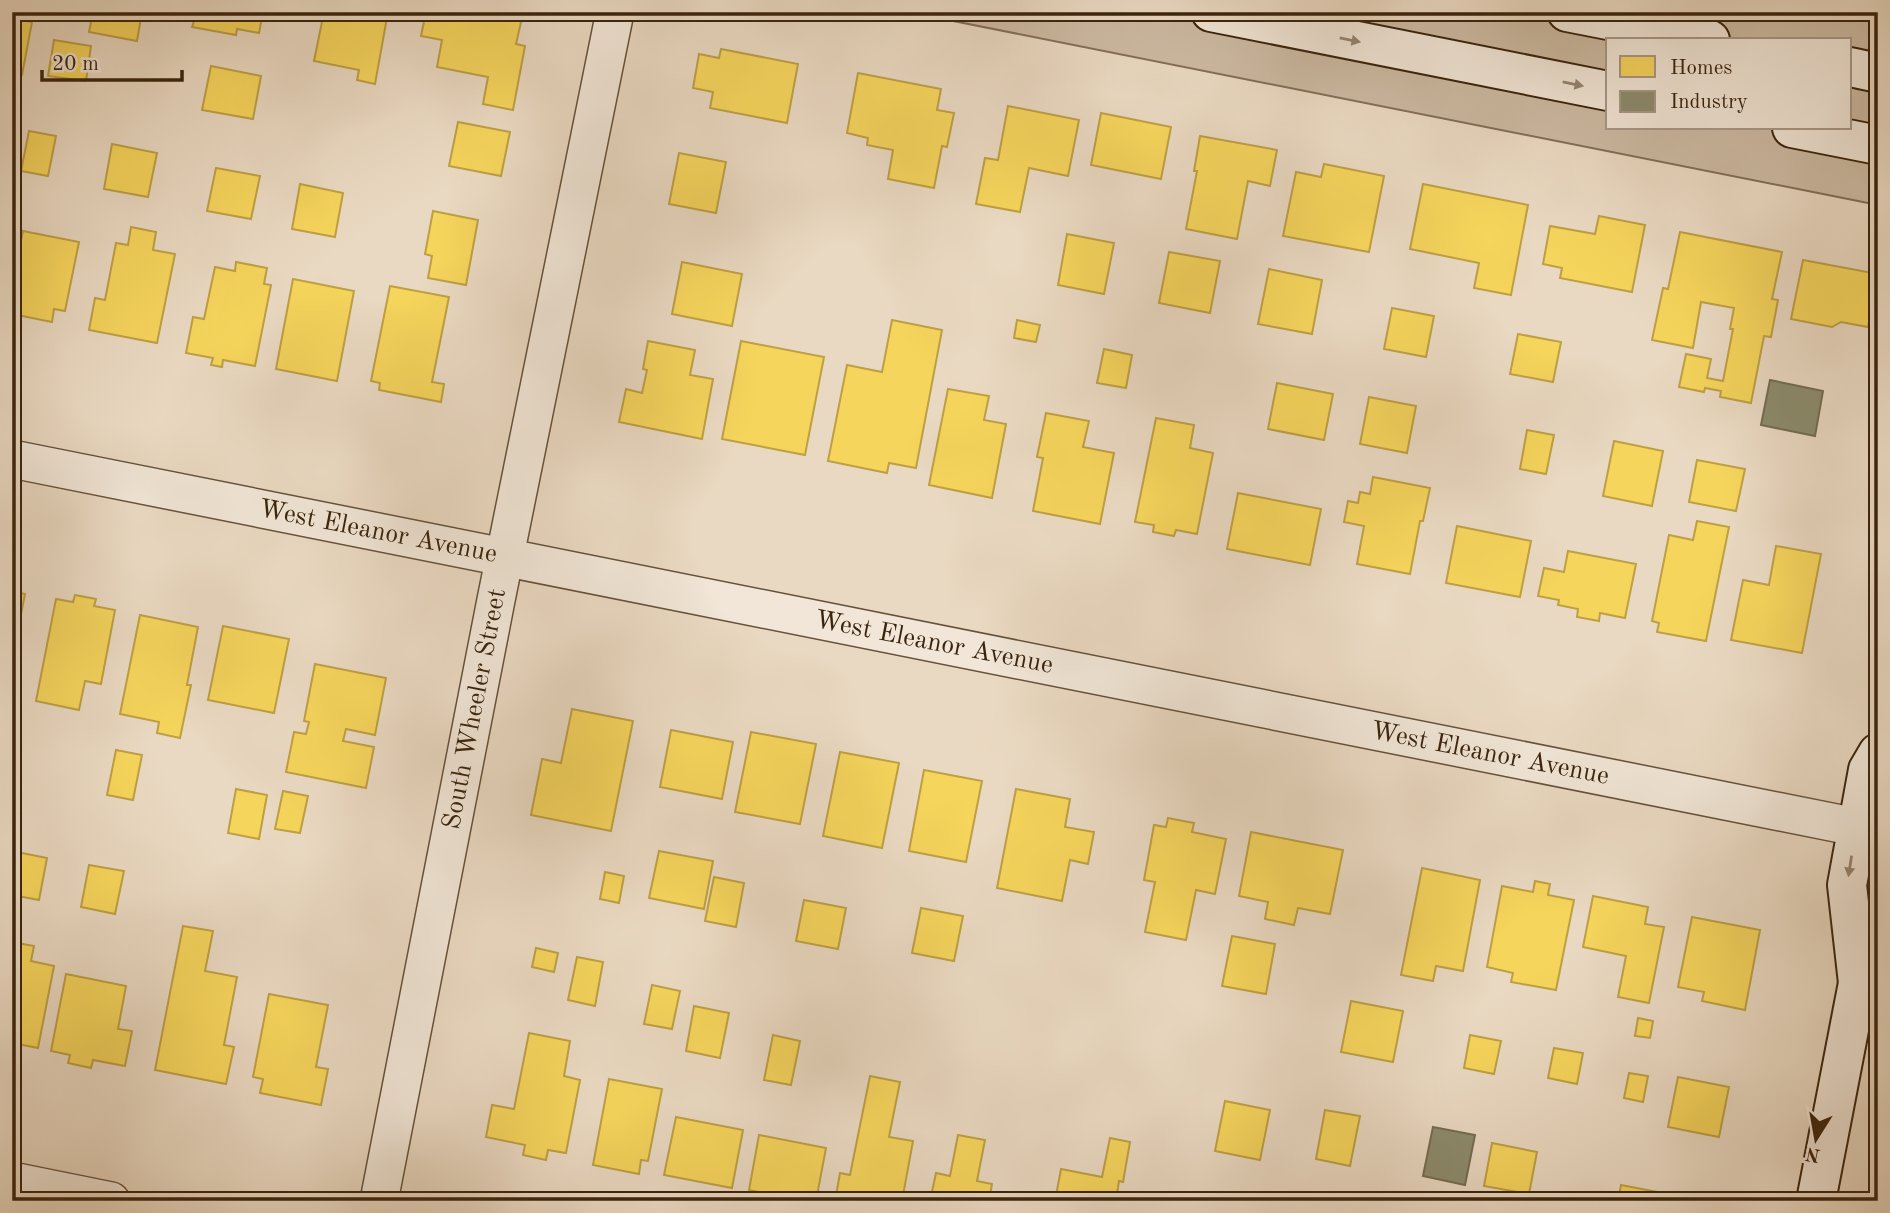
<svg xmlns="http://www.w3.org/2000/svg" width="1890" height="1213" font-family="'Old Standard TT',serif">
	<style>
		.green { fill: #ccbaa3; stroke: #836f58; stroke-width: 2; fill-rule: evenodd }
		.homes { fill: #f6d55c; stroke: #bea044; stroke-width: 2 }
		.industry { fill: #8c8c6e; stroke: #736d51; stroke-width: 2 }
		.lines { fill: none; stroke-linecap: round; stroke-linejoin: round }
		.street-casing { stroke: #66513a; stroke-width: 40 }
		.secondary-casing { stroke: #3a240d; stroke-width: 42 }
		.street { stroke: #f1e6d7; stroke-width: 37 }
		.secondary { stroke: #f1e6d7; stroke-width: 38 }
		.oneway { fill: #968572 }
		.labels { text-anchor: middle; dominant-baseline: central; stroke-width: 7; stroke-linejoin: round; paint-order: stroke }
		.street-label { font-size: 26px; fill: #3a240d; stroke: #f1e6d7 }
	</style>
	<rect width="100%" height="100%" fill="#ead9c2"/>
	<filter id="stains"><feTurbulence type="fractalNoise" baseFrequency=".00286" numOctaves="4"/><feColorMatrix values="0 0 0 0 .2 0 0 0 0 .09 0 0 0 0 .02 0 0 0 .5 -.17"/></filter>
	<radialGradient id="worn" r=".72"><stop offset=".6" stop-color="#630" stop-opacity="0"/><stop offset="1" stop-color="#630" stop-opacity=".3"/></radialGradient>
	<!-- green -->
	<path class="green" d="M 908,12 L 1851,12 L 1878,18 L 1878,205 ZM 1608,40 L 1850,40 L 1850,128 L 1608,128 Z"/>
	<!-- homes -->
	<g class="homes">
		<polygon points="93,12 142,12 137,41 89,32"/>
		<polygon points="171,12 263,12 259,33 237,29 236,35 192,27 194,21 170,16"/>
		<polygon points="324,12 388,12 375,84 357,80 359,70 314,61"/>
		<polygon points="426,12 512,12 521,22 516,44 525,46 513,110 483,104 488,77 437,67 442,40 421,36"/>
		<polygon points="12,18 32,22 22,75 12,73"/>
		<polygon points="54,40 91,46 86,81 48,76"/>
		<polygon points="721,49 798,64 787,123 710,108 713,92 693,88 699,54 719,58"/>
		<polygon points="211,66 261,76 253,119 202,110"/>
		<polygon points="858,73 941,89 937,110 954,113 947,147 942,146 934,188 888,179 893,150 867,145 868,138 847,133"/>
		<polygon points="1008,106 1079,120 1068,176 1029,168 1020,212 976,204 985,158 998,160"/>
		<polygon points="1101,113 1171,127 1161,179 1091,165"/>
		<polygon points="458,122 510,132 501,176 449,166"/>
		<polygon points="12,128 17,129 12,154"/>
		<polygon points="29,131 56,136 48,176 21,171"/>
		<polygon points="1200,136 1277,150 1270,186 1248,181 1237,239 1186,229 1197,171 1194,171"/>
		<polygon points="112,144 157,153 148,197 104,189"/>
		<polygon points="679,153 726,162 716,213 669,204"/>
		<polygon points="1324,164 1384,176 1369,252 1283,236 1296,172 1321,177"/>
		<polygon points="216,168 260,176 251,219 207,211"/>
		<polygon points="300,184 343,193 335,237 292,229"/>
		<polygon points="1423,184 1528,205 1511,295 1474,288 1479,263 1410,249"/>
		<polygon points="433,211 478,220 466,285 428,278 432,256 425,254"/>
		<polygon points="1599,216 1645,225 1632,292 1560,278 1562,268 1543,264 1550,226 1595,234"/>
		<polygon points="131,227 156,232 153,250 175,254 157,343 89,330 95,298 105,300 116,243 128,245"/>
		<polygon points="23,231 79,242 65,311 54,309 52,322 12,314 12,282"/>
		<polygon points="1680,232 1782,252 1772,299 1778,300 1771,337 1764,336 1751,403 1720,397 1721,391 1705,388 1704,392 1679,387 1686,354 1711,359 1707,378 1723,381 1733,329 1730,329 1734,308 1701,302 1693,348 1652,340 1663,288 1668,289"/>
		<polygon points="1067,234 1114,243 1104,294 1058,285"/>
		<polygon points="1169,252 1220,261 1210,313 1159,303"/>
		<polygon points="1803,260 1878,274 1868,327 1841,322 1832,327 1791,319"/>
		<polygon points="236,262 267,268 264,284 271,285 255,366 223,360 222,367 211,365 213,358 186,353 193,317 204,319 215,267 235,271"/>
		<polygon points="682,262 742,274 732,326 672,314"/>
		<polygon points="1269,269 1322,280 1312,334 1258,324"/>
		<polygon points="293,279 354,291 337,381 276,369"/>
		<polygon points="390,286 449,297 432,382 444,384 441,402 379,390 380,383 371,381"/>
		<polygon points="1392,308 1434,316 1426,357 1384,349"/>
		<polygon points="892,320 942,330 916,468 889,463 887,473 828,461 847,365 882,372"/>
		<polygon points="1017,320 1040,325 1036,342 1014,338"/>
		<polygon points="1518,334 1561,342 1553,382 1510,374"/>
		<polygon points="648,341 695,350 690,375 713,379 702,439 619,422 626,389 642,393 647,370 643,369"/>
		<polygon points="741,341 824,357 805,455 722,439"/>
		<polygon points="1104,349 1132,355 1126,388 1097,383"/>
		<polygon points="1277,383 1333,394 1324,440 1268,429"/>
		<polygon points="948,389 989,396 984,420 1006,424 992,498 929,485"/>
		<polygon points="1369,397 1416,406 1407,453 1360,444"/>
		<polygon points="1046,413 1089,421 1083,447 1114,453 1100,524 1033,511 1043,458 1037,457"/>
		<polygon points="1156,418 1194,425 1190,448 1213,453 1197,534 1176,530 1174,536 1153,532 1154,525 1135,522"/>
		<polygon points="1527,430 1554,435 1546,474 1520,469"/>
		<polygon points="1614,441 1663,451 1652,506 1603,496"/>
		<polygon points="1697,460 1745,469 1736,511 1689,502"/>
		<polygon points="1373,477 1430,488 1423,521 1420,521 1410,574 1357,564 1364,526 1344,522 1348,501 1358,503 1360,492 1370,494"/>
		<polygon points="1238,493 1321,509 1310,565 1227,549"/>
		<polygon points="1697,521 1729,527 1706,641 1657,632 1659,623 1652,621 1669,535 1693,540"/>
		<polygon points="1457,526 1531,541 1520,597 1446,583"/>
		<polygon points="1776,546 1821,554 1802,653 1731,640 1743,580 1769,585"/>
		<polygon points="1568,551 1636,564 1625,618 1600,613 1599,621 1577,617 1578,609 1558,605 1559,600 1538,596 1544,568 1564,572"/>
		<polygon points="12,591 25,594 13,655 12,655"/>
		<polygon points="75,595 96,599 94,606 115,610 101,684 85,681 79,710 36,701 56,599 73,602"/>
		<polygon points="140,615 198,627 187,685 191,685 180,738 157,733 159,722 120,714"/>
		<polygon points="223,626 289,639 274,713 208,700"/>
		<polygon points="315,664 386,678 375,735 346,729 343,741 374,747 366,788 286,772 294,732 306,734 309,722 304,721"/>
		<polygon points="572,709 633,721 611,831 531,815 542,759 561,763"/>
		<polygon points="671,730 733,742 722,799 660,787"/>
		<polygon points="751,732 816,744 800,824 735,812"/>
		<polygon points="116,750 142,755 133,800 107,795"/>
		<polygon points="840,752 899,763 882,848 823,836"/>
		<polygon points="924,770 982,781 966,862 909,851"/>
		<polygon points="236,789 267,795 259,839 228,833"/>
		<polygon points="1016,789 1070,799 1065,827 1094,832 1088,864 1070,860 1062,901 997,888"/>
		<polygon points="283,791 308,796 300,833 275,829"/>
		<polygon points="1168,818 1194,823 1192,832 1226,839 1215,894 1196,890 1186,940 1145,932 1155,882 1144,880 1154,825 1166,827"/>
		<polygon points="1251,832 1343,850 1330,914 1298,908 1294,925 1265,919 1268,902 1239,896"/>
		<polygon points="12,851 47,858 39,900 12,895"/>
		<polygon points="659,851 713,861 704,909 649,898"/>
		<polygon points="89,865 124,871 115,914 81,907"/>
		<polygon points="1422,868 1480,880 1463,971 1436,966 1433,981 1401,975"/>
		<polygon points="605,872 624,876 619,903 600,899"/>
		<polygon points="714,877 744,883 736,927 705,921"/>
		<polygon points="1535,881 1550,884 1548,895 1574,900 1556,990 1511,982 1513,973 1487,967 1502,886 1533,892"/>
		<polygon points="1593,896 1648,907 1645,924 1664,927 1649,1003 1618,997 1626,956 1583,947"/>
		<polygon points="804,900 846,908 838,949 796,941"/>
		<polygon points="921,908 963,916 954,961 912,953"/>
		<polygon points="1692,917 1760,930 1745,1010 1702,1001 1704,992 1678,987"/>
		<polygon points="183,926 213,931 205,971 237,977 224,1045 234,1047 226,1084 155,1070"/>
		<polygon points="1232,936 1275,944 1266,994 1222,986"/>
		<polygon points="12,942 34,946 31,961 54,966 38,1048 12,1043"/>
		<polygon points="536,948 558,953 554,972 532,967"/>
		<polygon points="577,957 603,962 595,1006 568,1000"/>
		<polygon points="66,974 126,986 118,1029 132,1031 125,1066 93,1060 91,1068 68,1063 70,1055 51,1051"/>
		<polygon points="652,985 680,991 672,1029 644,1024"/>
		<polygon points="269,994 328,1005 316,1067 328,1069 321,1105 260,1093 263,1079 253,1077"/>
		<polygon points="1351,1001 1403,1011 1393,1062 1341,1052"/>
		<polygon points="694,1006 729,1013 720,1058 686,1051"/>
		<polygon points="1638,1018 1653,1021 1650,1038 1635,1036"/>
		<polygon points="529,1033 570,1041 564,1076 580,1080 566,1153 548,1150 546,1160 523,1155 525,1145 486,1137 492,1105 514,1109"/>
		<polygon points="773,1035 800,1041 791,1085 764,1080"/>
		<polygon points="1470,1035 1501,1041 1494,1074 1464,1068"/>
		<polygon points="1554,1048 1583,1053 1577,1084 1548,1078"/>
		<polygon points="1629,1073 1648,1076 1643,1102 1624,1098"/>
		<polygon points="870,1076 900,1082 889,1137 913,1141 902,1201 835,1201 840,1173 850,1175"/>
		<polygon points="1678,1077 1729,1087 1719,1137 1668,1127"/>
		<polygon points="609,1079 662,1089 648,1161 641,1160 639,1174 593,1165"/>
		<polygon points="1225,1101 1270,1110 1260,1160 1215,1151"/>
		<polygon points="1325,1110 1360,1116 1350,1166 1316,1159"/>
		<polygon points="676,1117 743,1130 732,1188 664,1175"/>
		<polygon points="759,1135 826,1148 816,1201 803,1201 749,1190"/>
		<polygon points="958,1135 985,1140 977,1181 992,1184 989,1201 930,1201 936,1173 950,1176"/>
		<polygon points="1110,1138 1130,1142 1123,1182 1119,1181 1116,1201 1055,1201 1061,1169 1102,1177"/>
		<polygon points="1492,1143 1537,1152 1529,1194 1484,1186"/>
		<polygon points="1621,1185 1668,1194 1666,1201 1618,1201"/>
	</g>
	<!-- industry -->
	<g class="industry">
		<polygon points="1770,380 1823,391 1815,436 1761,425"/>
		<polygon points="1433,1127 1475,1135 1465,1185 1423,1176"/>
	</g>
	<g class="lines">
		<!-- street casing -->
		<g class="street-casing">
			<g id="street">
				<polyline points="12,459 1856,827"/>
				<polyline points="12,1181 111,1201"/>
				<polyline points="379,1201 496,600 615,12"/>
			</g>
		</g>
		<!-- secondary casing -->
		<g class="secondary-casing">
			<g id="secondary">
				<polyline points="1211,12 1608,91"/>
				<polyline points="1567,12 1710,40"/>
				<polyline points="1850,67 1878,73"/>
				<polyline points="1792,128 1878,145"/>
				<polyline points="1858,983 1847,885 1868,770 1878,753"/>
				<polyline points="1816,1201 1858,983 1878,946"/>
			</g>
		</g>
		<!-- street -->
		<use href="#street" class="street"/>
		<!-- secondary -->
		<use href="#secondary" class="secondary"/>
	</g>
	<!-- one-way arrows -->
	<defs><path id="oneway-solid" d="M-6-.8H1V-3.2L6.5 0L1 3.2V.8H-6Z" transform="scale(1.75)"/></defs>
	<g class="oneway">
		<use href="#oneway-solid" transform="translate(1350 40) rotate(11)"/>
		<use href="#oneway-solid" transform="translate(1573 84) rotate(11)"/>
		<use href="#oneway-solid" transform="translate(1850 866) rotate(99)"/>
	</g>
	<g class="labels">
		<!-- street labels -->
		<g class="street-label">
			<text transform="translate(378 532) rotate(11)">West Eleanor Avenue</text>
			<text transform="translate(934 643) rotate(11)">West Eleanor Avenue</text>
			<text transform="translate(475 709) rotate(-79)">South Wheeler Street</text>
			<text transform="translate(1490 754) rotate(11)">West Eleanor Avenue</text>
		</g>
	</g>
	<!-- margin -->
	<rect width="1890" height="1213" fill="none" stroke="#ead9c2" stroke-width="42"/>
	<rect x="14" y="14" width="1862" height="1185" fill="none" stroke="#3a240d" stroke-width="3.5"/>
	<rect x="21" y="21" width="1848" height="1171" fill="none" stroke="#3a240d" stroke-width="2"/>
	<!-- legend -->
	<rect x="1606" y="38" width="245" height="91" fill="#f1e6d7" stroke="#a89886" stroke-width="2"/>
	<rect x="1620" y="56" width="35" height="21" fill="#f6d55c" stroke="#a89886" stroke-width="2"/>
	<text x="1670" y="74" font-size="21" fill="#3a240d">Homes</text>
	<rect x="1620" y="91" width="35" height="21" fill="#8c8c6e" stroke="#a89886" stroke-width="2"/>
	<text x="1670" y="108" font-size="21" fill="#3a240d">Industry</text>
	<!-- north arrow -->
	<g transform="translate(1816 1139) rotate(191)" stroke="#f1e6d7" stroke-width="5" paint-order="stroke">
	<path d="M0-5L12 26L0 18L-12 26Z" fill="#3a240d"/>
	<text y="-10" font-size="19" font-weight="bold" text-anchor="middle" fill="#3a240d">N</text>
	</g>
	<!-- scale -->
	<path d="M42 70v10h140v-10" fill="none" stroke="#3a240d" stroke-width="3.5"/>
	<text x="52" y="70" font-size="21" fill="#3a240d" stroke="#f1e6d7" stroke-width="5" paint-order="stroke">20 m</text>
	<rect width="100%" height="100%" filter="url(#stains)"/>
	<rect width="100%" height="100%" fill="url(#worn)"/>
</svg>
